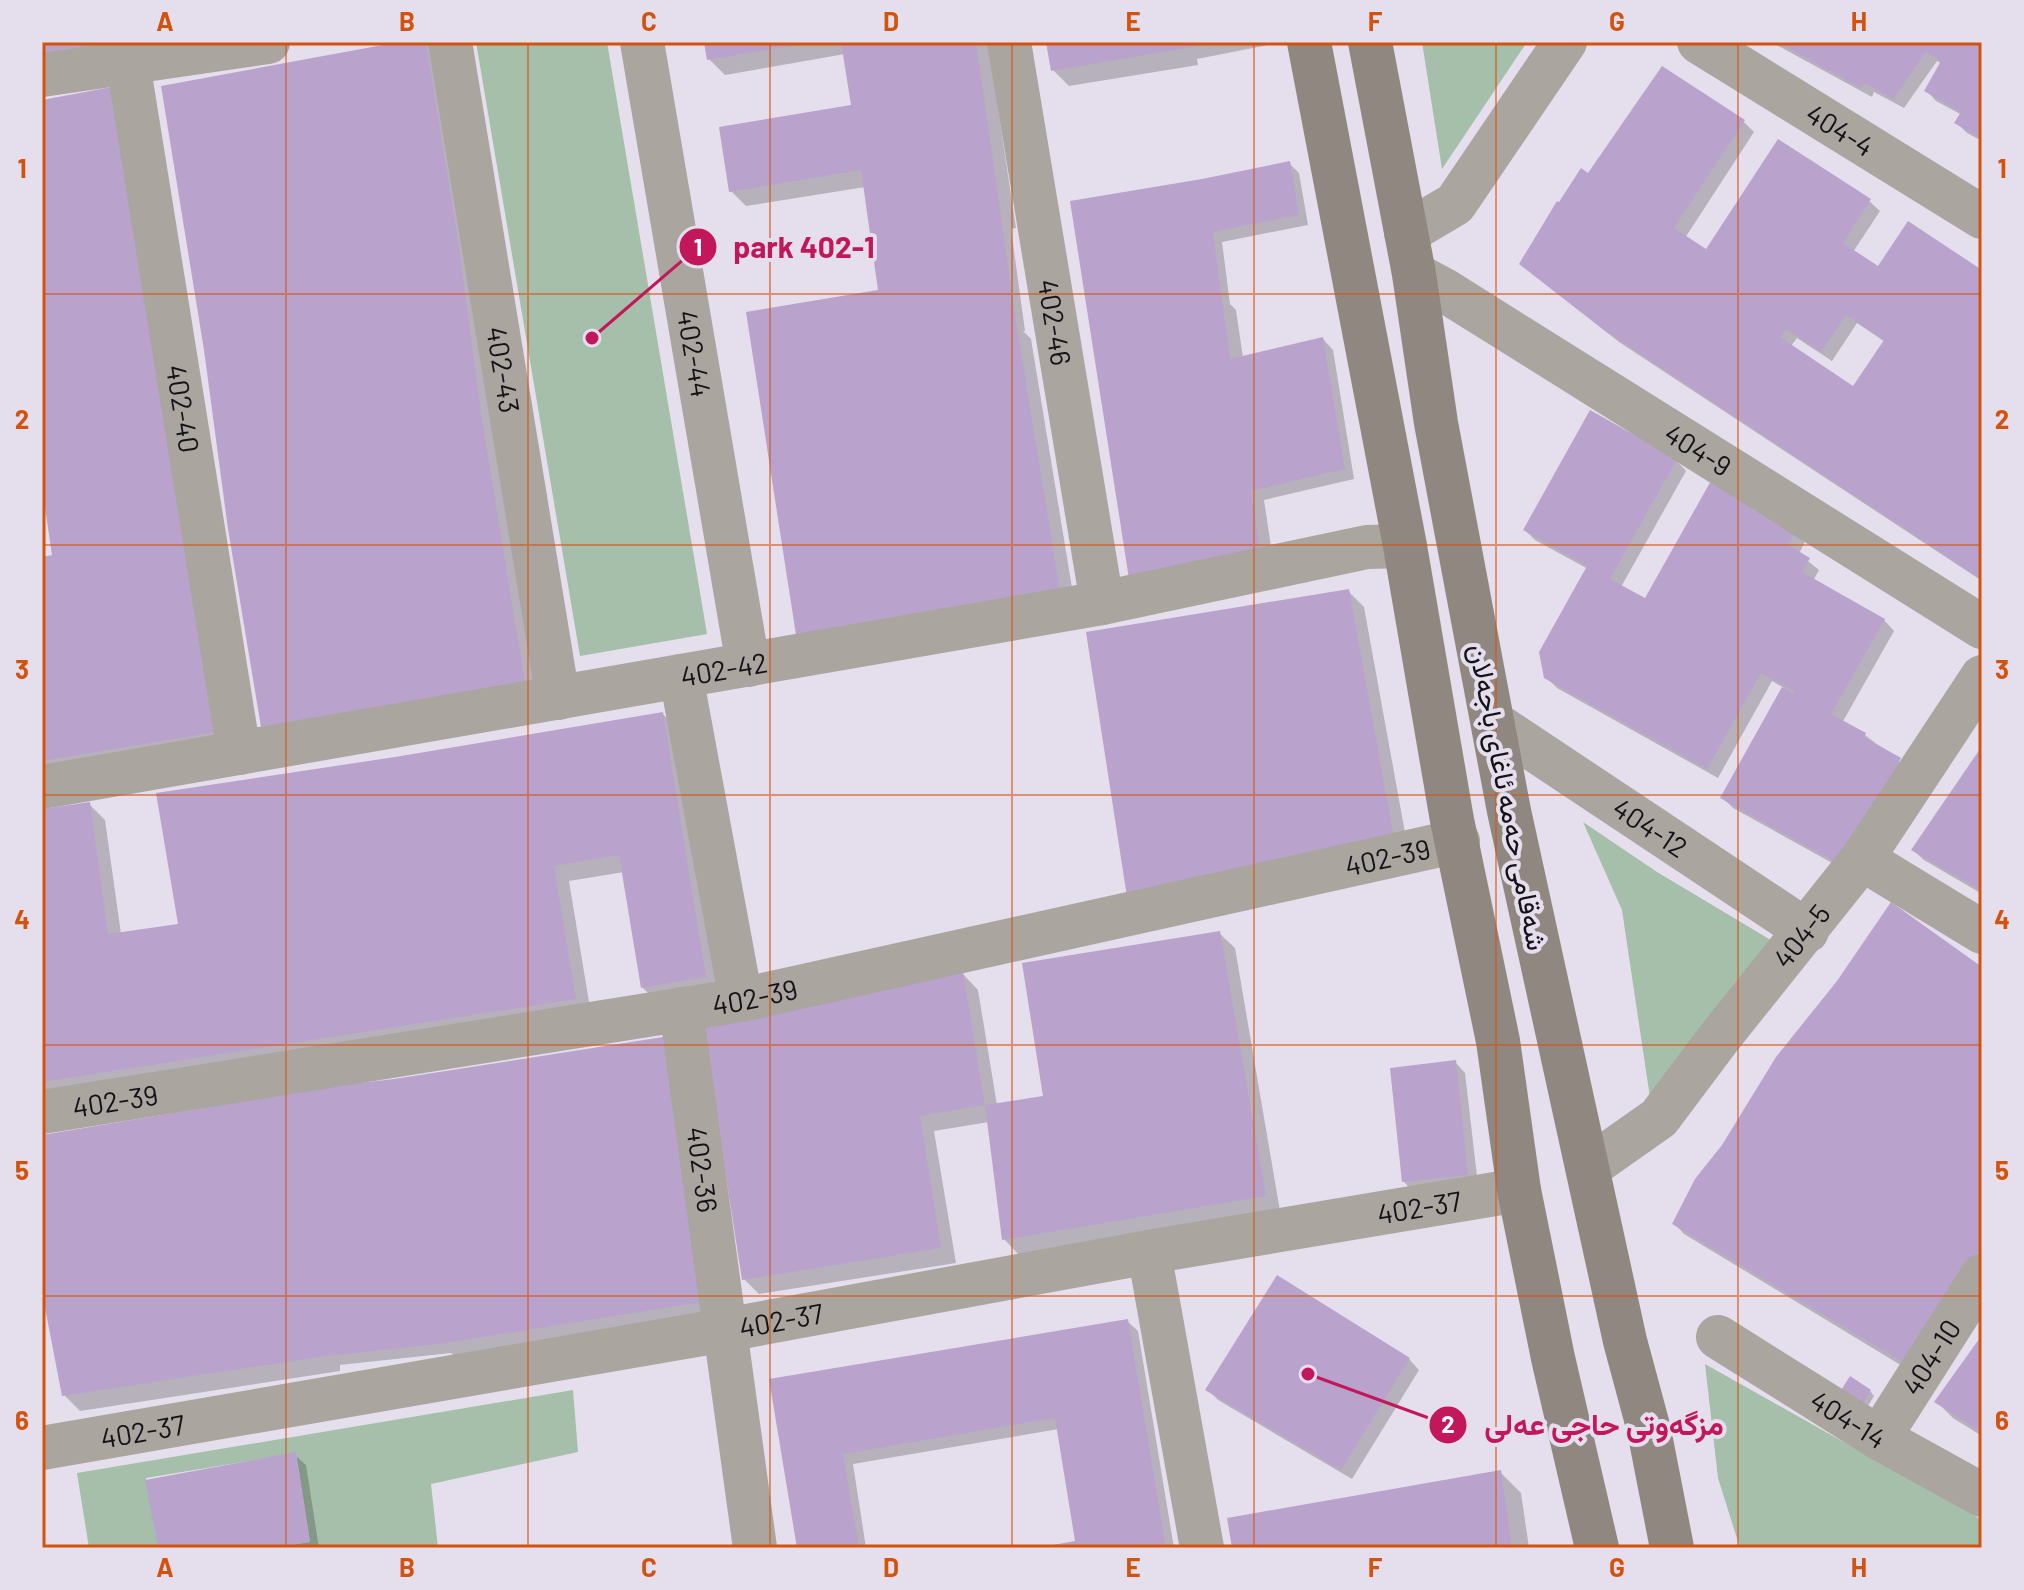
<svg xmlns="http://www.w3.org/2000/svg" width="2024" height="1590" font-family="Barlow,Vazirmatn,sans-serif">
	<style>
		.green { fill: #a5bfaa }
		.shadow { fill: #0003; fill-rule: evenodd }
		.building { fill: #b9a3cd; fill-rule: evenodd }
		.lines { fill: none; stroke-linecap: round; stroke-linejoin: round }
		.street { stroke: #aba5a0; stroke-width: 44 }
		.secondary { stroke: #908880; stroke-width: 44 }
		.grid { fill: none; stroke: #d3520d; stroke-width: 2; stroke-opacity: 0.55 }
		.labels { text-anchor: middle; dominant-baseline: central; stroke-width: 8; stroke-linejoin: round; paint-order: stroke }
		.street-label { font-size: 28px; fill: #141217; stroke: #e5deec }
		.leader { fill: none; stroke: #c2185b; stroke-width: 3 }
		.callout-dot { fill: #c2185b; stroke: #e5deec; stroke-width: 3 }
		.mark-label { font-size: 24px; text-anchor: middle; font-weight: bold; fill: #fff }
		.callout-label { font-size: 30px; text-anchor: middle; font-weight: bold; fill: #c2185b; stroke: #e5deec; stroke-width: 8; stroke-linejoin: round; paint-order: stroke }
		.neatline { fill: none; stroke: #d3520d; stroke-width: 3 }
		.grid-label { font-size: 26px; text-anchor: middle; font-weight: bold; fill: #d3520d }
	</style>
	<rect width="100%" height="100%" fill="#e5deec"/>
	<!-- green -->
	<g class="green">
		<polygon points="476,42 607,42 707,634 580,656"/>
		<polygon points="1422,42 1527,42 1442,169"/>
		<polygon points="1583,822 1657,872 1781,946 1655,1131 1622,910"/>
		<polygon points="1705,1364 1982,1520 1982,1548 1740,1548 1718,1478"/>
		<polygon points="573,1390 578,1452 431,1484 438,1548 273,1548 310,1542 296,1453 146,1478 158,1548 89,1548 77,1473"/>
	</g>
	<!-- shadow -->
	<g class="shadow">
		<polygon points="410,42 428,42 441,55 540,698 279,741"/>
		<polygon points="706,42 988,42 1016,228 1011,229 1025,331 1023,331 1031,339 1075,606 798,634 748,314 880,292 865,187 746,206 731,191 854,107 845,54 725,75 709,59"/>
		<polygon points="1048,42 1279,42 1279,43 1197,59 1198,65 1069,86 1053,70"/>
		<polygon points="1771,42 1982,42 1982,141 1967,133 1957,123 1962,115 1936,101 1926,90 1942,64 1937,61 1904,108 1874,92 1872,97"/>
		<path d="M 1663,68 L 1744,122 L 1754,132 L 1685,238 L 1707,252 L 1869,201 L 1880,211 L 1853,252 L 1879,269 L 1982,272 L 1982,581 L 1619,342 L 1532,274 L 1589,175 ZM 1857,323 L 1885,342 L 1854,389 L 1790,347 L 1797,338 L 1832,361 Z"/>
		<polygon points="42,102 231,747 42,778 42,559 53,557 47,498 42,499"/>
		<polygon points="1289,163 1299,173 1308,225 1222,242 1230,304 1236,310 1243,358 1323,339 1333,350 1354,479 1264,500 1275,573 1146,593 1203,181"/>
		<polygon points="1676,460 1686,471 1621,587 1646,601 1712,482 1806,539 1799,554 1819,570 1813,581 1884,620 1894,631 1842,723 1865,735 1910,770 1852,874 1733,808 1723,798 1784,688 1772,681 1718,778 1557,688 1546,677 1588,569 1535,540 1525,530"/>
		<polygon points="1349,592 1364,607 1410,860 1129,896"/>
		<polygon points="663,714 678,730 721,992 658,1003 643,988 624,872 569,881 591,1014 42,1099 42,811 89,804 105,820 121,934 181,926 395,759"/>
		<polygon points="1982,749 1982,894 1924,860 1913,850"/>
		<polygon points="1219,933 1235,948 1280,1211 1019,1255 1004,1239 989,1122 934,1131 956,1263 759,1294 744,1279 963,974 978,990 997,1105 1046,1098"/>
		<polygon points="1982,970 1982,1271 1927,1381 1684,1234 1674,1223"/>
		<polygon points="1455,1062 1465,1073 1478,1185 1414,1192 1404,1182"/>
		<polygon points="466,1069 717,1318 457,1358 451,1353 340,1365 340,1371 80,1411 64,1395 42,1282 42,1137 153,1117"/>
		<polygon points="1127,1321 1138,1331 1174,1548 1037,1548 1078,1543 1059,1429 853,1464 866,1548 798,1548 771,1381"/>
		<polygon points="1982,1338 1982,1436 1953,1418 1937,1402"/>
		<polygon points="1409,1359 1419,1370 1352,1479 1218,1400 1208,1390"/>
		<polygon points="1870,1391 1874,1396 1860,1419 1840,1407"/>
		<polygon points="295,1455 306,1465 319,1548 160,1548"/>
		<polygon points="1500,1472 1521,1493 1529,1548 1234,1548"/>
	</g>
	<!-- building -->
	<g class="building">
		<polygon points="42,42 104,42 104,44 42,54"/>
		<polygon points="399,42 426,42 458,240 481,413 525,683 261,727 228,529 204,350 161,86"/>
		<polygon points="704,42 803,42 803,44 707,60"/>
		<polygon points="841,42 976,42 1016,321 1060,591 796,635 746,312 878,290 861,170 729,192 719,127 851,105"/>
		<polygon points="1046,42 1215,42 1216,43 1051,71"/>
		<polygon points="1777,42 1982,42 1982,139 1954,123 1961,112 1924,91 1941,61 1926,52 1893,99 1864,83 1861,88"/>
		<path d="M 1662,66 L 1745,120 L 1674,228 L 1706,249 L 1778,139 L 1871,199 L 1843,243 L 1878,266 L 1908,221 L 1982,270 L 1982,580 L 1607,332 L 1519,264 L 1557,201 L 1559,202 L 1581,168 L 1588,173 ZM 1846,315 L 1884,340 L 1853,386 L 1780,337 L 1786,329 L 1821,352 Z"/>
		<polygon points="117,86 216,732 42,761 42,557 52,555 42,487 42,100"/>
		<polygon points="1290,161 1299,215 1213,232 1230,359 1323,337 1345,469 1251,491 1261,558 1129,579 1070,201 1202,179"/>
		<polygon points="1590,410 1677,459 1610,579 1645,598 1712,479 1797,527 1788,545 1810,558 1802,572 1885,619 1831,714 1866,733 1864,737 1901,758 1841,865 1720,798 1782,687 1794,694 1795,692 1761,673 1707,769 1544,678 1539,652 1587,566 1523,530"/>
		<polygon points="1349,589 1395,844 1127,897 1086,632"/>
		<polygon points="663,712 706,977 641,988 619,855 554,866 576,999 42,1082 42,809 90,802 108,934 178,924 156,793 395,757"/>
		<polygon points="1982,746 1982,891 1911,850"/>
		<polygon points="1891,902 1982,967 1982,1245 1911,1367 1672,1224 1695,1179 1722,1145 1776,1057 1837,981"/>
		<polygon points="1220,931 1266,1196 1002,1240 985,1105 1043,1096 1022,963"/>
		<polygon points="963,972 985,1105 920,1116 941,1248 742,1280 701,1015"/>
		<polygon points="663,1037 702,1302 439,1344 326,1356 62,1396 42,1292 42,1135 342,1085 394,1079"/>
		<polygon points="1456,1060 1468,1175 1402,1182 1390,1068"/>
		<polygon points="1277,1275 1410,1358 1341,1470 1205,1390"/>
		<polygon points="1128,1319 1166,1548 1036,1548 1075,1541 1055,1418 843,1454 859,1548 797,1548 769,1379"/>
		<polygon points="1982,1335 1982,1432 1934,1402"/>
		<polygon points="1850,1376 1871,1390 1855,1416 1833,1403"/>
		<polygon points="296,1452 310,1542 273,1548 158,1548 145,1480"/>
		<polygon points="1501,1470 1512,1548 1232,1548 1227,1518"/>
	</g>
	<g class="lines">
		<!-- street -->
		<g class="street">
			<path id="s1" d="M 450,42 L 558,698"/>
			<path id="s2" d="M 642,42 L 748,665"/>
			<path id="s3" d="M 1009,42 L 1102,603"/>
			<path id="s4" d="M 1699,42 L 1982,217"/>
			<path id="s5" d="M 128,63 L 239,753"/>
			<polyline points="42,75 268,42"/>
			<polyline points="1406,233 1455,204 1565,42"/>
			<path id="s6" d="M 1414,274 L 1444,290 L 1982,627"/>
			<polyline points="681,676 741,1000"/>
			<path id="s7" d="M 1494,723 L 1807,931"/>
			<path id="s8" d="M 42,787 L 1102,603 L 1367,547 L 1405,546"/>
			<polyline points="1862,859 1982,932"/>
			<path id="s9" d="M 681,1009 L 755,1548"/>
			<path id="s10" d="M 42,1112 L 741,1000 L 1458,841"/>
			<path id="s11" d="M 1588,1168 L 1659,1118 L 1719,1038 L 1862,859 L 1982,677"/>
			<polyline points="1149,1252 1202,1548"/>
			<path id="s12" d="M 1718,1337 L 1879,1438 L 1982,1495"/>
			<path id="s13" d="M 1879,1438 L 1982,1276"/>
			<path id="s14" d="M 42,1448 L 725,1330 L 1149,1252 L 1519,1190"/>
		</g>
		<!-- secondary -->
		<g class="secondary">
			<polyline points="1309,42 1405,546 1452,820 1498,1041 1519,1190 1553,1358 1597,1548"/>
			<polyline points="1370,42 1414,274 1436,423 1509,811 1625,1341 1649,1430 1672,1548"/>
		</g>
	</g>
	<!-- grid -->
	<path class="grid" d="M 286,42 L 286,1548M 528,42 L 528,1548M 770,42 L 770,1548M 1012,42 L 1012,1548M 1254,42 L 1254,1548M 1496,42 L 1496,1548M 1738,42 L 1738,1548M 42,294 L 1982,294M 42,545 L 1982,545M 42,795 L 1982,795M 42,1045 L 1982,1045M 42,1296 L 1982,1296"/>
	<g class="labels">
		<!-- street labels -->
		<g class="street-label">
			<text stroke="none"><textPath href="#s4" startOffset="166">404-4</textPath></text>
			<text stroke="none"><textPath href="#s3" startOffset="284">402-46</textPath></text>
			<text stroke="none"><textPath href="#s2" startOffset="316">402-44</textPath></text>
			<text stroke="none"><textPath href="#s1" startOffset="332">402-43</textPath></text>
			<text stroke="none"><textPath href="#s5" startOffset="350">402-40</textPath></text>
			<text stroke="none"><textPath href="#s6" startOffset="334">404-9</textPath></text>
			<text stroke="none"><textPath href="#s8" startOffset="692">402-42</textPath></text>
			<text transform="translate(1509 797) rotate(79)">شەقامی حەمە ئاغای باجەلان</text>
			<text stroke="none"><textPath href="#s7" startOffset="188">404-12</textPath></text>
			<text stroke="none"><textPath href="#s10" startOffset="1370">402-39</textPath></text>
			<text stroke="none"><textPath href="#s11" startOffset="318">404-5</textPath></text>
			<text stroke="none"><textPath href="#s10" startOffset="722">402-39</textPath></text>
			<text stroke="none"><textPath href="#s10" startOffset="74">402-39</textPath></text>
			<text stroke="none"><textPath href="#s9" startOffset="162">402-36</textPath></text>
			<text stroke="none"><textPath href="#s14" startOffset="1398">402-37</textPath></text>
			<text stroke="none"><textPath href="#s14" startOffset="750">402-37</textPath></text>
			<text stroke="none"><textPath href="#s13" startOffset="96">404-10</textPath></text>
			<text stroke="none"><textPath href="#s12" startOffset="154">404-14</textPath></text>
			<text stroke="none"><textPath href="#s14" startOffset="102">402-37</textPath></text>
		</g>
	</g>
	<!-- callouts -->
	<path class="leader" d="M592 338L698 247M1308 1374L1448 1425"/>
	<g class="callout-dot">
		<circle cx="592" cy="338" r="8"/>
		<circle cx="1308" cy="1374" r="8"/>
		<circle cx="698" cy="247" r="20"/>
		<circle cx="1448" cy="1425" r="20"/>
	</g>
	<g class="mark-label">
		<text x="698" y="256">1</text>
		<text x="1448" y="1433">2</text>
	</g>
	<g class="callout-label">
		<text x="804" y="258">park 402-1</text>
		<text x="1604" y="1435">مزگەوتی حاجی عەلی</text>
	</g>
	<!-- border -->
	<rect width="2024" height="1590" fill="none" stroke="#e5deec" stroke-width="88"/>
	<rect x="44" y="44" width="1936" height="1502" class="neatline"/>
	<g class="grid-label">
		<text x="165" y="31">A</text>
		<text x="407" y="31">B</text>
		<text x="649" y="31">C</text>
		<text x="891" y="31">D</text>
		<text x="1133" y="31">E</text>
		<text x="1375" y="31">F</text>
		<text x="1617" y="31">G</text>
		<text x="1859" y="31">H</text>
		<text x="22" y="178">1</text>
		<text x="2002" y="178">1</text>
		<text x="22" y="429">2</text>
		<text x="2002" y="429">2</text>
		<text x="22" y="679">3</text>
		<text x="2002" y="679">3</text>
		<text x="22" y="929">4</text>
		<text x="2002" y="929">4</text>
		<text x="22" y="1180">5</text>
		<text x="2002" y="1180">5</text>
		<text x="22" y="1430">6</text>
		<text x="2002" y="1430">6</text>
		<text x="165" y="1577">A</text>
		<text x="407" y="1577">B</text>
		<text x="649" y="1577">C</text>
		<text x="891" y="1577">D</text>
		<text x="1133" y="1577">E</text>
		<text x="1375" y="1577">F</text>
		<text x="1617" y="1577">G</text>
		<text x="1859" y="1577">H</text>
	</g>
</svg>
